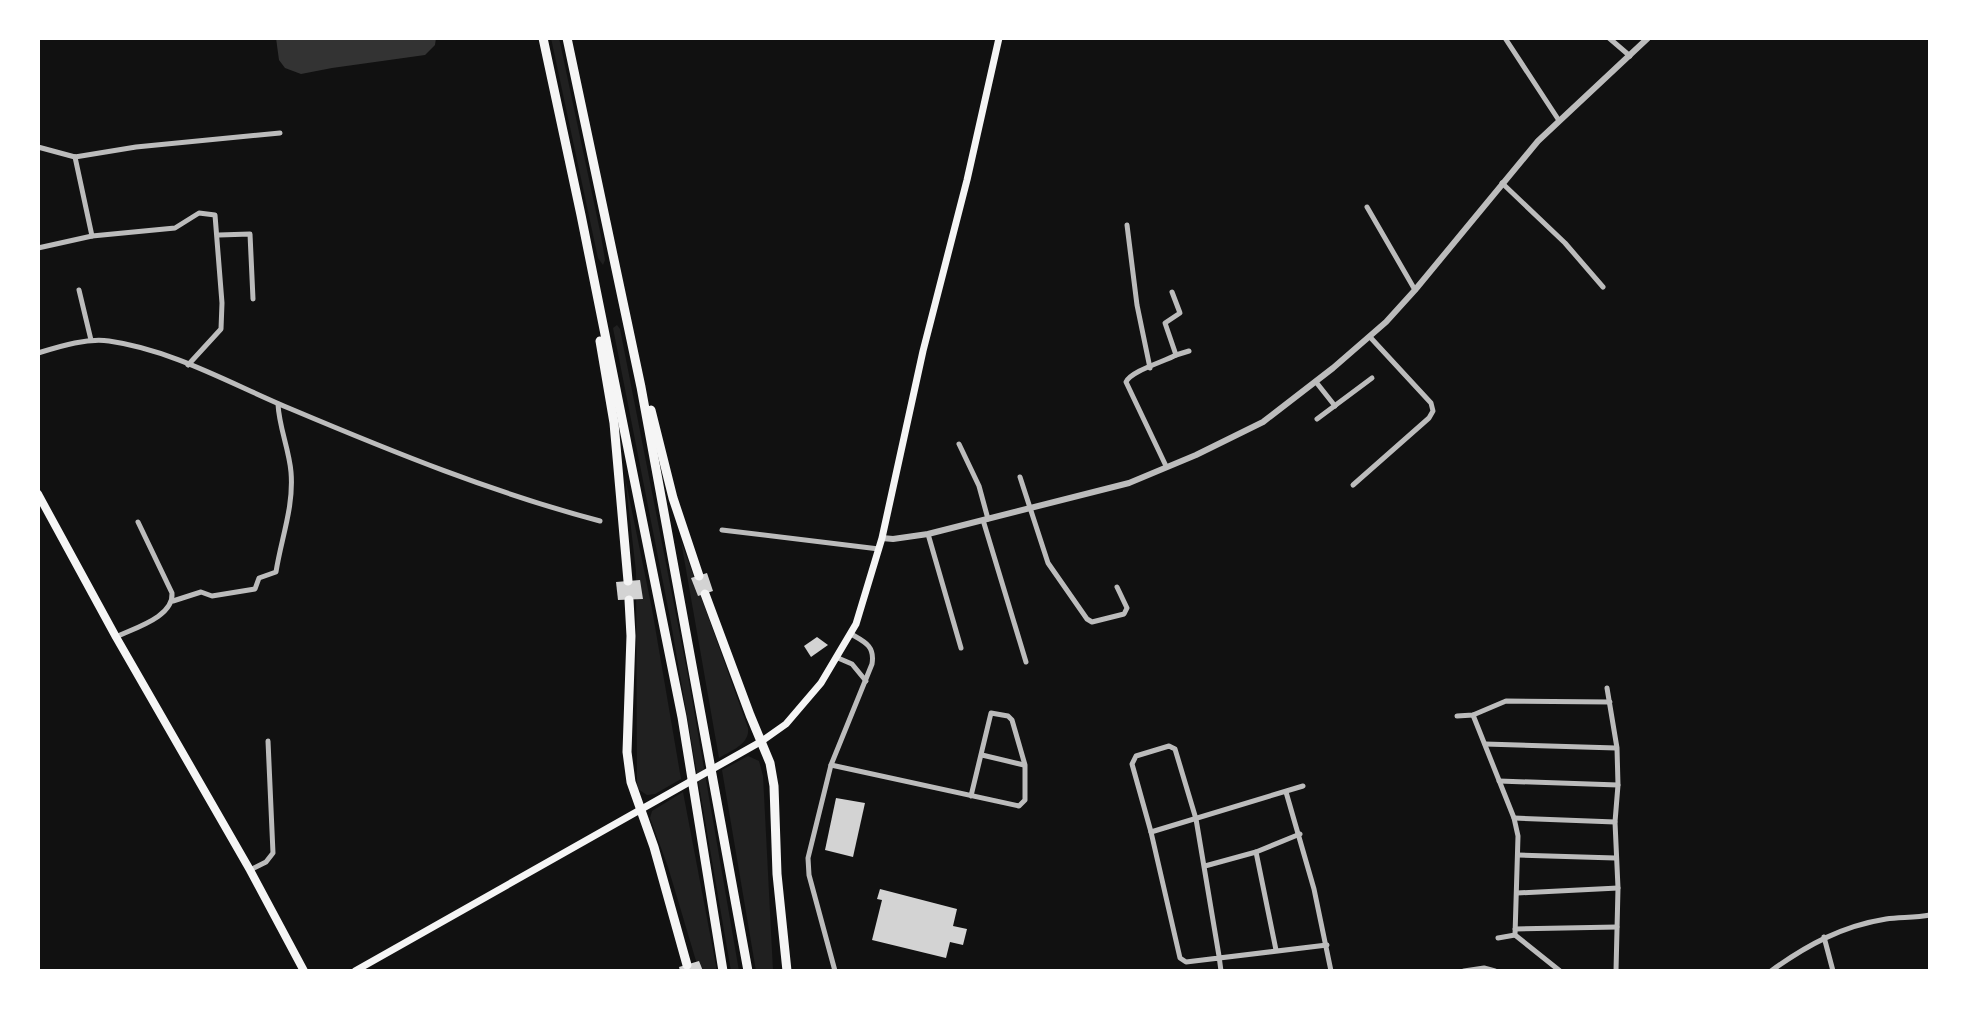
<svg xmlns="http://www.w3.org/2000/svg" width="1968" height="1009" font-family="Mulish,sans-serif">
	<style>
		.green { fill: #202020 }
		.water { fill: #333 }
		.building { fill: #d3d3d3 }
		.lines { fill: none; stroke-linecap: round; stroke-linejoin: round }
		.minor { stroke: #bcbcbc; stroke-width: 5 }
		.tertiary { stroke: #bcbcbc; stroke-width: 6 }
		.secondary { stroke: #f5f5f5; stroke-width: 7 }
		.trunk { stroke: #f5f5f5; stroke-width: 8 }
		.motorway { stroke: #f5f5f5; stroke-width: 9 }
	</style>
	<rect width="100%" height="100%" fill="#111"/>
	<!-- green -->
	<g class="green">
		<polygon points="551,38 559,38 601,236 605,260 603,265 598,258"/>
		<polygon points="617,325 620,329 688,676 739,971 731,971 671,623 613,328"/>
		<polygon points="625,477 652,609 681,779 655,794 647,795 638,789 637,782 636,571"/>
		<path d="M 681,541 L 748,728 C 750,744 732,750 719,758 Z"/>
		<polygon points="748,756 759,761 763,776 773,971 756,971 722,770"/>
		<polygon points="683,792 717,971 699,971 668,867 650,818 652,811"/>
	</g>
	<!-- water -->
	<polygon class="water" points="276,38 436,38 435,45 425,55 332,68 301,74 285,68 279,60"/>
	<!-- building -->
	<g class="building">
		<polygon points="707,573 713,591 698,596 691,578"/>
		<polygon points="640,580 643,599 618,600 616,582"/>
		<polygon points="817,637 828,645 811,657 804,646"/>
		<polygon points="836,798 865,803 853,857 825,850"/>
		<polygon points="880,889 957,909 953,926 967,929 963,945 950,942 946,958 872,940 882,900 877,899"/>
		<polygon points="699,961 703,971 680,971 679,967"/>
	</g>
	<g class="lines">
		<!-- minor -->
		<g class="minor">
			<polyline points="1505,38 1558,119"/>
			<polyline points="1609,38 1630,56"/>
			<polyline points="38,147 75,157"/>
			<polyline points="75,157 136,147 280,133"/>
			<polyline points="75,157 92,236"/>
			<polyline points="1502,183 1565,243 1603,287"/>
			<polyline points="1367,207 1415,290"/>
			<polyline points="1127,225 1137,305 1150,368"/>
			<polyline points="219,235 250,234 253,299"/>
			<polyline points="38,248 92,236 175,228 199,213 215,215 222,303 221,329 188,365"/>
			<polyline points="79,290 91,340"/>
			<path d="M 38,353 C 61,346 86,338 109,341 C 173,350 233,385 291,409 C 393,452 494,493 600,521"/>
			<polyline points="1176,355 1189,351"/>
			<polyline points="1316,382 1335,406"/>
			<polyline points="1317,419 1372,378"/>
			<polyline points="959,444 979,486 988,519"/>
			<path d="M 1166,466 L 1126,382 C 1131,371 1163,362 1176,355 L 1165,323 L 1180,313 L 1172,292"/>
			<polyline points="1020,477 1048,563 1087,619 1092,622 1124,614 1127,608 1117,587"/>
			<polyline points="1353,485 1429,418 1433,411 1431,403 1370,337"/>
			<polyline points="983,520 1026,662"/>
			<polyline points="722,530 879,549"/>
			<polyline points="928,534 961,648"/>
			<path d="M 173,601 L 201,592 L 212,596 L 255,589 L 259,578 L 276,572 C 281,539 294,507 291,472 C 289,449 279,427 278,404"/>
			<path d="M 116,637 C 134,628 174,617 172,593 L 138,522"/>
			<polyline points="838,658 852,664 866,681"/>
			<polyline points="1607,688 1617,748 1618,785 1615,822 1618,888 1616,971"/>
			<polyline points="1473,715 1514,818 1518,836 1515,935 1560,971"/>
			<polyline points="1457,716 1473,715 1506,701 1610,702"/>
			<polyline points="1485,744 1616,748"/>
			<polyline points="982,755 1024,765"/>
			<polyline points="831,765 1019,806 1025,800 1025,765 1012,720 1008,716 991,713 971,796"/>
			<polyline points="1499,781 1618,785"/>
			<polyline points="1286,792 1314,889 1331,971"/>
			<polyline points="1514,818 1615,822"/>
			<polyline points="1151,832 1303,786"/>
			<polyline points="1256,852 1276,950"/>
			<polyline points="1518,855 1615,858"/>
			<polyline points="1205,866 1256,852 1300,834"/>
			<polyline points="250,870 266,862 273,853 268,741"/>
			<polyline points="1517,893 1618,888"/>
			<polyline points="1515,929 1617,927"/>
			<polyline points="1824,937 1833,971"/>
			<polyline points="1498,938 1515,935"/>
			<path d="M 835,971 L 809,875 L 808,858 L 831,765 L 872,664 C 875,646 865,642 851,634"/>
			<polyline points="1221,971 1219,956 1196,819 1175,749 1169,746 1136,756 1132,764 1151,832 1180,958 1186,962 1327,945"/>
			<polyline points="1464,971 1484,968 1495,971"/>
			<path d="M 1771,971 C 1807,945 1842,926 1886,919 C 1900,917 1915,918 1930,915"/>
		</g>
		<!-- tertiary -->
		<polyline class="tertiary" points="882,538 893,539 928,534 1129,483 1196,455 1263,422 1333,368 1386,322 1415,290 1538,141 1648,38"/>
		<!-- secondary -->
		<polyline class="secondary" points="355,971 762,741 786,724 821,683 856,624 882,538 923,351 967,180 999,38"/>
		<!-- trunk -->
		<polyline class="trunk" points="38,494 116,637 250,870 304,971"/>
		<!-- motorway -->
		<g class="motorway">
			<polyline points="543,38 581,215 682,717 723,971"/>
			<polyline points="567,38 641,387 748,971"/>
			<polyline points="600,341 614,423 628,581"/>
			<polyline points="651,410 673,498 699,576"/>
			<polyline points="705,594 750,715 770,763 774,786 777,874 787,971"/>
			<polyline points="629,600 631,636 627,752 631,782 654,847 687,965"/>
		</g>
	</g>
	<!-- border -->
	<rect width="1968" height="1009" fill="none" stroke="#ffffff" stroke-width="80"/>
</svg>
